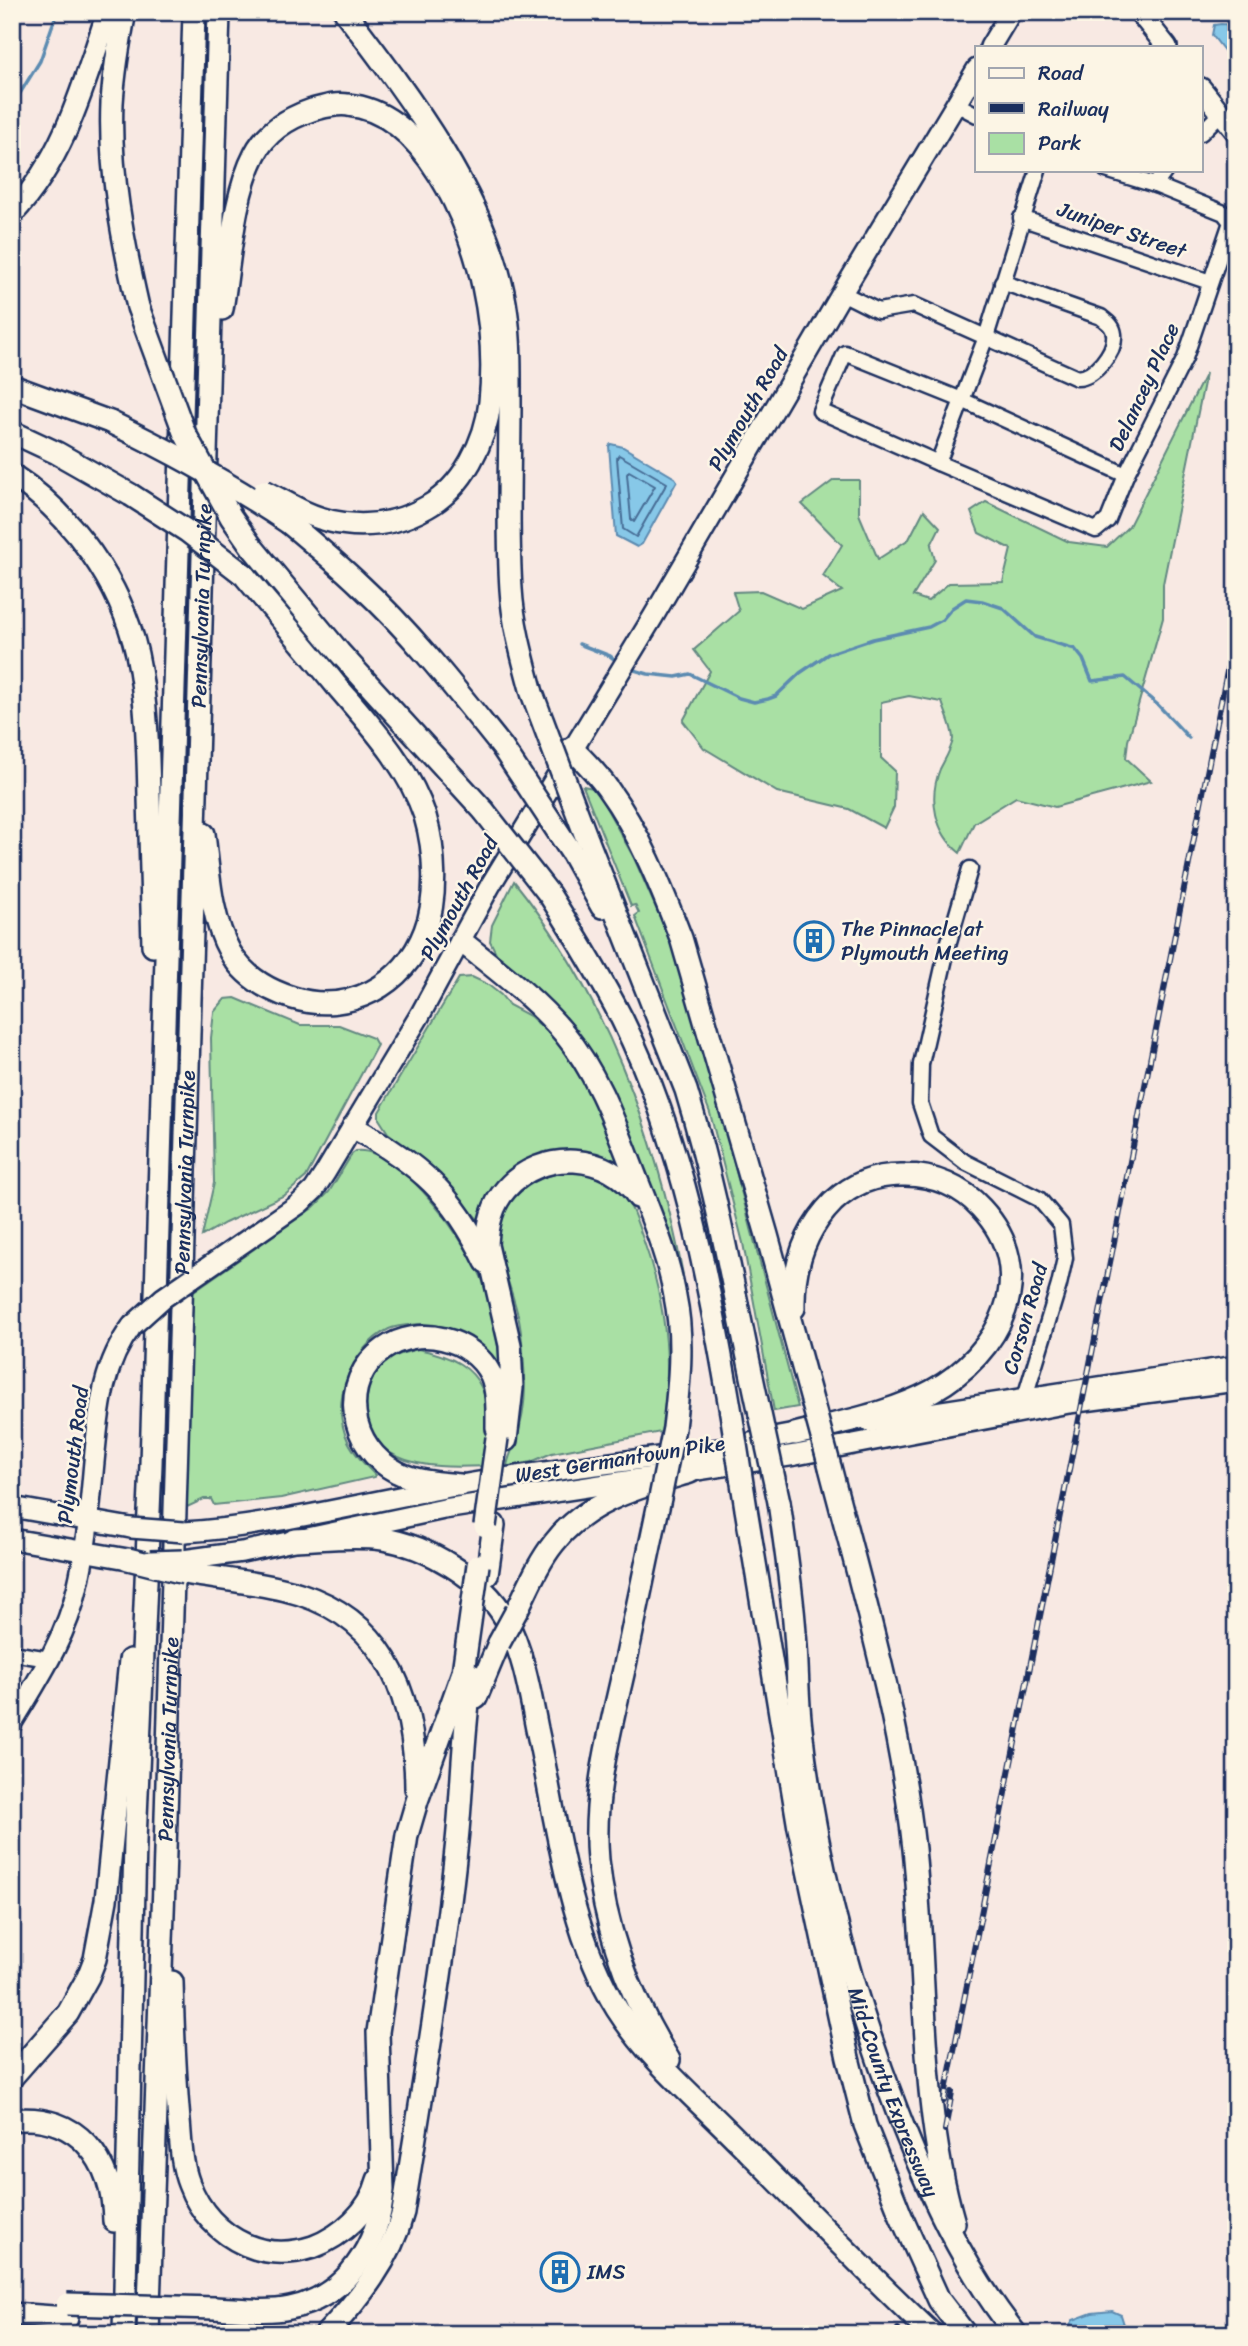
<svg xmlns="http://www.w3.org/2000/svg" width="1248" height="2346" font-family="Sriracha,sans-serif">
	<style>
		.green { fill: #a9e0a4; stroke: #628881; stroke-width: 2 }
		.water { fill: #87c8e8; stroke: #5c8bb1; stroke-width: 2 }
		.lines { fill: none; stroke-linecap: round; stroke-linejoin: round }
		.shore { stroke: #466c95; stroke-width: 2 }
		.stream { stroke: #5c8bb1; stroke-width: 3.5 }
		.minor-casing { stroke: #1b2f5e; stroke-width: 19 }
		.major-casing { stroke: #1b2f5e; stroke-width: 24 }
		.highway-casing { stroke: #1b2f5e; stroke-width: 26 }
		.minor { stroke: #fcf5e5; stroke-width: 14 }
		.major { stroke: #fcf5e5; stroke-width: 19 }
		.highway { stroke: #fcf5e5; stroke-width: 21 }
		.rail-casing { stroke: #1b2f5e; stroke-width: 6 }
		.rail { stroke: #fcf5e5; stroke-width: 3.5; stroke-dasharray: 10; stroke-linecap: butt }
		.major-bridge-casing { stroke: #1b2f5e; stroke-width: 24; stroke-linecap: butt }
		.highway-bridge-casing { stroke: #1b2f5e; stroke-width: 26; stroke-linecap: butt }
		.major-bridge { stroke: #fcf5e5; stroke-width: 19 }
		.highway-bridge { stroke: #fcf5e5; stroke-width: 21 }
		.labels { text-anchor: middle; dominant-baseline: central; stroke-width: 5; stroke-linejoin: round; paint-order: stroke }
		.street-label { font-size: 21px; fill: #1b2f5e; stroke: #fcf5e5 }
		.poi-label { font-size: 21px; fill: #1b2f5e; stroke: #fcf5e5; text-anchor: start }
	</style>
	<rect width="100%" height="100%" fill="#f8e9e3"/>
	<filter id="ink" filterUnits="userSpaceOnUse"><feTurbulence type="fractalNoise" baseFrequency=".0143" numOctaves="2"/><feDisplacementMap in="SourceGraphic" scale="14" xChannelSelector="R" yChannelSelector="G"/><feConvolveMatrix kernelMatrix="1 2 1 2 8 2 1 2 1" color-interpolation-filters="sRGB"/></filter>
	<g filter="url(#ink)">
		<!-- green -->
		<g class="green">
			<path d="M 1206,373 L 1163,584 L 1163,618 L 1128,741 L 1126,758 L 1151,781 L 1055,807 L 1016,797 L 974,823 L 960,853 C 935,833 928,799 940,769 C 944,761 952,748 953,739 C 953,728 945,712 942,702 L 909,696 L 881,702 L 881,758 L 895,771 L 894,807 L 884,828 L 849,809 L 777,792 L 704,748 L 683,721 L 710,671 L 694,650 L 739,611 L 733,592 L 761,591 L 802,609 L 842,591 L 823,576 L 842,545 L 802,504 L 834,480 L 859,480 L 859,514 L 878,559 L 909,539 L 924,510 L 940,527 L 931,545 L 935,560 L 913,596 L 928,601 L 949,583 L 1003,582 L 1011,549 L 979,533 L 971,512 L 986,502 L 1069,542 L 1107,547 L 1129,526 Z"/>
			<polygon points="583,786 593,788 598,793 634,858 666,931 692,1004 798,1407 774,1411 743,1243 710,1113 635,916 639,913 635,905 631,906"/>
			<path d="M 514,881 C 604,993 657,1135 683,1275 L 675,1247 L 621,1115 L 528,982 L 497,955 L 490,941 L 492,925 Z"/>
			<polygon points="472,977 487,984 501,995 509,1005 530,1016 555,1039 592,1095 618,1161 615,1163 560,1153 481,1223 431,1166 388,1133 379,1119 379,1112 459,978"/>
			<polygon points="235,998 300,1025 339,1025 373,1038 377,1045 306,1177 285,1195 225,1223 202,1236 214,1183 211,1038 214,1012 225,999"/>
			<path d="M 356,1151 C 402,1146 471,1248 485,1286 C 495,1315 498,1347 502,1376 C 484,1345 458,1324 421,1324 C 410,1325 398,1325 389,1329 C 351,1348 329,1402 348,1441 C 354,1453 365,1465 375,1475 L 374,1477 L 281,1498 L 214,1505 L 211,1499 L 204,1499 L 183,1509 L 191,1293 L 314,1207 L 329,1192 L 352,1154 Z"/>
			<path d="M 571,1172 C 588,1174 607,1179 620,1192 C 632,1204 636,1220 642,1236 C 665,1299 674,1366 661,1432 L 552,1453 L 531,1462 L 507,1467 C 508,1457 512,1452 515,1442 C 522,1424 525,1404 525,1384 C 524,1363 523,1341 519,1320 C 514,1297 505,1275 500,1253 C 490,1208 529,1173 571,1172 Z"/>
			<path d="M 418,1349 C 493,1364 490,1401 488,1466 C 458,1467 424,1469 396,1456 C 359,1440 357,1384 388,1360 C 396,1354 408,1352 418,1349 Z"/>
		</g>
		<!-- water -->
		<g class="water">
			<polygon points="1221,24 1236,25 1236,66 1212,35 1214,25"/>
			<polygon points="611,444 623,447 675,478 677,481 642,544 637,547 616,536 609,446"/>
			<polygon points="1112,2311 1121,2315 1127,2334 1072,2334 1068,2328 1073,2320 1092,2313"/>
		</g>
		<g class="lines">
			<!-- shore -->
			<g class="shore">
				<polygon points="619,455 667,483 636,537 623,529 617,458"/>
				<polygon points="629,471 655,486 634,522 631,519 627,474"/>
			</g>
			<!-- stream -->
			<g class="stream">
				<polyline points="12,106 40,61 57,12"/>
				<polyline points="12,127 18,141"/>
				<polyline points="579,644 610,656 618,662"/>
				<polyline points="631,669 648,674 676,677 690,674 739,698 754,702 768,699 776,696 800,673 828,654 873,639 929,627 942,620 952,608 966,599 982,601 1003,608 1035,637 1075,649 1083,659 1092,681 1125,677 1158,705 1189,738"/>
				<polyline points="1233,782 1236,786"/>
				<polyline points="1235,2334 1232,2236 1236,2179"/>
			</g>
			<!-- minor casing -->
			<g class="minor-casing">
				<g id="minor">
					<polyline points="956,104 977,115"/>
					<polyline points="1201,133 1221,113"/>
					<polyline points="1038,170 986,337 938,463 1096,530 1108,520 1126,475 1185,358 1231,222 1224,213 1155,185 1106,170"/>
					<polyline points="1155,185 1166,170"/>
					<polyline points="1021,218 1210,282"/>
					<path d="M 842,293 L 878,311 L 914,305 L 1077,378 C 1094,378 1116,352 1114,334 C 1113,325 1107,322 1101,317 L 1002,282"/>
					<polyline points="938,463 820,411 845,353 962,400 1126,475"/>
					<polyline points="970,869 948,945 921,1064 920,1103 931,1136 965,1162 1039,1199 1061,1225 1065,1258 1059,1285 1025,1397"/>
					<polyline points="12,1653 49,1659"/>
				</g>
			</g>
			<!-- major casing -->
			<g class="major-casing">
				<g id="major">
					<polyline points="1139,12 1167,47"/>
					<polyline points="990,47 1011,12"/>
					<polyline points="1201,88 1236,132"/>
					<polyline points="192,1278 299,1204 314,1190 325,1173 420,1015 490,886 653,617 842,293 977,69"/>
					<polyline points="870,1422 1236,1366"/>
					<polyline points="12,1507 131,1528"/>
					<path d="M 184,1532 C 276,1526 365,1502 456,1486 C 544,1470 632,1461 720,1449 C 750,1444 779,1436 809,1432"/>
					<polyline points="12,1539 128,1559"/>
					<polyline points="183,1560 242,1552 444,1509 796,1455 1069,1403 1236,1381"/>
					<path d="M 12,1723 C 37,1681 66,1638 77,1589 C 87,1548 90,1505 94,1462 C 99,1413 101,1367 132,1326"/>
				</g>
			</g>
			<!-- highway casing -->
			<g class="highway-casing">
				<g id="highway">
					<path d="M 125,12 C 119,42 114,73 112,103 C 109,172 123,241 138,307"/>
					<path d="M 345,12 C 407,94 482,191 503,292 C 511,329 510,366 510,403 C 510,465 507,528 511,589 C 513,624 523,659 532,693"/>
					<path d="M 12,214 C 65,157 84,84 108,12"/>
					<path d="M 222,309 C 230,262 233,196 255,154 C 267,131 288,118 312,110 C 324,107 336,103 348,105 C 424,112 470,222 483,286 C 491,323 494,363 490,402 C 486,441 463,487 427,507 C 385,531 338,530 296,508"/>
					<polyline points="12,386 110,422"/>
					<polyline points="12,432 57,453 131,495"/>
					<path d="M 12,475 C 72,514 121,583 137,654 C 147,701 148,750 149,797 C 150,847 152,896 153,946"/>
					<path d="M 289,523 C 313,543 338,564 361,586 C 413,634 457,691 502,747"/>
					<polyline points="252,547 339,652 484,811"/>
					<path d="M 572,748 C 584,761 598,774 608,789 C 640,833 661,887 681,938 L 767,1235 L 813,1404"/>
					<path d="M 204,834 C 209,873 210,916 230,952 C 243,975 267,990 293,998 C 348,1015 404,986 425,931 C 438,898 435,850 425,816 C 408,765 370,725 336,685 C 306,648 275,612 244,575"/>
					<path d="M 587,839 L 686,1090 C 719,1197 736,1306 760,1414"/>
					<polyline points="572,853 602,907"/>
					<path d="M 549,894 C 575,935 600,976 622,1019 C 684,1144 709,1283 732,1419"/>
					<path d="M 461,941 C 497,970 534,997 564,1033 C 599,1075 617,1129 637,1180 C 652,1218 668,1256 675,1296 C 684,1339 679,1385 674,1428"/>
					<path d="M 353,1127 C 419,1164 453,1193 486,1262"/>
					<path d="M 794,1308 C 793,1267 804,1231 833,1202 C 853,1183 877,1174 905,1175 C 934,1175 962,1187 981,1208 C 1042,1273 1000,1354 932,1391 C 890,1414 840,1422 795,1434"/>
					<path d="M 506,1440 L 512,1388 L 510,1345 L 487,1245 C 488,1224 492,1205 506,1189 C 541,1149 609,1152 638,1197"/>
					<path d="M 830,1467 C 863,1594 900,1719 914,1849 C 927,1973 919,2102 954,2223"/>
					<path d="M 460,1485 C 440,1483 416,1482 397,1472 C 350,1449 337,1381 384,1349 C 418,1325 472,1337 491,1375 C 498,1391 497,1411 497,1428"/>
					<path d="M 660,1498 C 648,1554 637,1609 625,1665 C 611,1728 592,1795 598,1860 C 605,1931 632,2000 669,2060"/>
					<path id="s1" d="M 779,1502 C 785,1545 792,1589 795,1633 C 798,1664 797,1696 801,1728 C 815,1859 850,1989 897,2111 C 928,2191 962,2266 1016,2334"/>
					<polyline points="746,1509 799,1828 848,2058 865,2125 901,2216 939,2300 965,2334"/>
					<path d="M 295,1540 C 323,1539 354,1535 383,1539 C 427,1546 482,1578 505,1618 C 523,1651 530,1693 537,1729 C 557,1820 567,1928 617,2009 C 650,2061 697,2099 740,2143 C 804,2207 866,2272 932,2334"/>
					<path d="M 184,1573 C 219,1579 266,1583 300,1594 C 390,1623 415,1702 416,1788"/>
					<polyline points="487,1575 494,1525"/>
					<path d="M 517,1610 C 528,1588 538,1563 554,1543 C 587,1500 640,1487 690,1472"/>
					<polyline points="476,1698 499,1643"/>
					<path d="M 172,1982 C 173,2028 175,2075 179,2121 C 181,2142 181,2164 189,2184 C 199,2211 219,2233 246,2245 C 267,2254 291,2254 313,2247 C 342,2236 370,2211 378,2180"/>
					<polyline points="12,2077 68,2013 88,1977 95,1959 106,1900 130,1660"/>
					<path d="M 12,2120 C 78,2112 113,2161 114,2221"/>
					<path d="M 215,2308 C 239,2309 266,2313 290,2308 C 346,2297 379,2245 383,2190 L 378,2032 L 407,1835 L 417,1801 L 463,1672 L 472,1608"/>
					<polyline points="12,2314 67,2318"/>
					<polyline points="124,2334 135,1841 151,1464 194,12"/>
					<path id="s2" d="M 148,2334 L 164,1885 L 219,12"/>
					<path d="M 326,2334 C 359,2299 391,2260 403,2212 C 422,2092 443,1971 456,1850 C 463,1792 462,1733 472,1675"/>
				</g>
			</g>
			<!-- minor -->
			<use href="#minor" class="minor"/>
			<!-- major -->
			<use href="#major" class="major"/>
			<!-- highway -->
			<use href="#highway" class="highway"/>
			<!-- rail casing -->
			<g class="rail-casing">
				<g id="rail">
					<polyline points="944,2101 1236,626"/>
					<polyline points="945,2130 952,2092"/>
					<polyline points="897,2334 898,2329"/>
				</g>
			</g>
			<!-- rail -->
			<use href="#rail" class="rail"/>
			<!-- major-bridge casing -->
			<g class="major-bridge-casing">
				<g id="major-bridge">
					<polyline points="132,1326 163,1298 192,1278"/>
					<polyline points="131,1528 184,1532"/>
					<polyline points="150,1561 183,1560"/>
				</g>
			</g>
			<!-- highway-bridge casing -->
			<g class="highway-bridge-casing">
				<g id="highway-bridge">
					<polyline points="138,307 184,432 231,517 252,547"/>
					<path d="M 110,422 C 172,452 231,484 289,523"/>
					<polyline points="264,491 296,508"/>
					<polyline points="131,495 187,531 244,575"/>
					<polyline points="532,693 587,839"/>
					<polyline points="502,747 572,853"/>
					<polyline points="484,811 549,894"/>
					<polyline points="813,1404 830,1467"/>
					<polyline points="760,1414 779,1502"/>
					<polyline points="732,1419 746,1509"/>
					<polyline points="660,1498 674,1428"/>
					<polyline points="485,1526 497,1438"/>
					<polyline points="128,1559 184,1573"/>
					<polyline points="472,1608 478,1565"/>
					<polyline points="499,1643 517,1610"/>
					<polyline points="67,2304 215,2308"/>
				</g>
			</g>
			<!-- major-bridge -->
			<use href="#major-bridge" class="major-bridge"/>
			<!-- highway-bridge -->
			<use href="#highway-bridge" class="highway-bridge"/>
		</g>
	</g>
	<!-- icons -->
	<defs>
		<g id="building-ring" transform="scale(2.0125)"><circle r="9.5" fill="#fcf5e5" stroke="#1f6fb2" stroke-width="1.5"/><path d="M-4-6H4V6H1V3H-1V6H-4ZM-2.5-4.3h1.7v1.8h-1.7ZM.8-4.3h1.7v1.8H.8ZM-2.5-1h1.7V.8h-1.7ZM.8-1h1.7V.8H.8Z" fill="#1f6fb2"/></g>
	</defs>
	<g fill-rule="evenodd">
		<use href="#building-ring" x="814" y="941"/>
		<use href="#building-ring" x="560" y="2272"/>
	</g>
	<g class="labels">
		<!-- street labels -->
		<g class="street-label">
			<text transform="translate(1122 230) rotate(19)">Juniper Street</text>
			<text transform="translate(1144 387) rotate(-65)">Delancey Place</text>
			<text transform="translate(748 409) rotate(-60)">Plymouth Road</text>
			<text stroke="none"><textPath href="#s2" startOffset="1729">Pennsylvania Turnpike</textPath></text>
			<text transform="translate(459 898) rotate(-61)">Plymouth Road</text>
			<text stroke="none"><textPath href="#s2" startOffset="1162">Pennsylvania Turnpike</textPath></text>
			<text transform="translate(1025 1319) rotate(-74)">Corson Road</text>
			<text transform="translate(73 1455) rotate(-83)">Plymouth Road</text>
			<text transform="translate(620 1459) rotate(-9)">West Germantown Pike</text>
			<text stroke="none"><textPath href="#s2" startOffset="595">Pennsylvania Turnpike</textPath></text>
			<text stroke="none"><textPath href="#s1" startOffset="604">Mid-County Expressway</textPath></text>
		</g>
		<!-- poi labels -->
		<g class="poi-label">
			<text x="841" y="929">The Pinnacle at<tspan x="841" dy="24">Plymouth Meeting</tspan></text>
			<text x="587" y="2272">IMS</text>
		</g>
	</g>
	<!-- margin -->
	<rect width="1248" height="2346" fill="none" stroke="#fcf5e5" stroke-width="42"/>
	<rect x="21" y="21" width="1206" height="2304" fill="none" stroke="#1b2f5e" stroke-width="2.5" filter="url(#ink)"/>
	<!-- legend -->
	<rect x="975" y="46" width="228" height="126" fill="#fcf5e5" stroke="#a2a6af" stroke-width="2"/>
	<rect x="989" y="68" width="35" height="10" fill="#fcf5e5" stroke="#a2a6af" stroke-width="2"/>
	<text x="1038" y="80" font-size="21" fill="#1b2f5e">Road</text>
	<rect x="989" y="103" width="35" height="10" fill="#1b2f5e" stroke="#a2a6af" stroke-width="2"/>
	<text x="1038" y="116" font-size="21" fill="#1b2f5e">Railway</text>
	<rect x="989" y="133" width="35" height="21" fill="#a9e0a4" stroke="#a2a6af" stroke-width="2"/>
	<text x="1038" y="150" font-size="21" fill="#1b2f5e">Park</text>
</svg>
